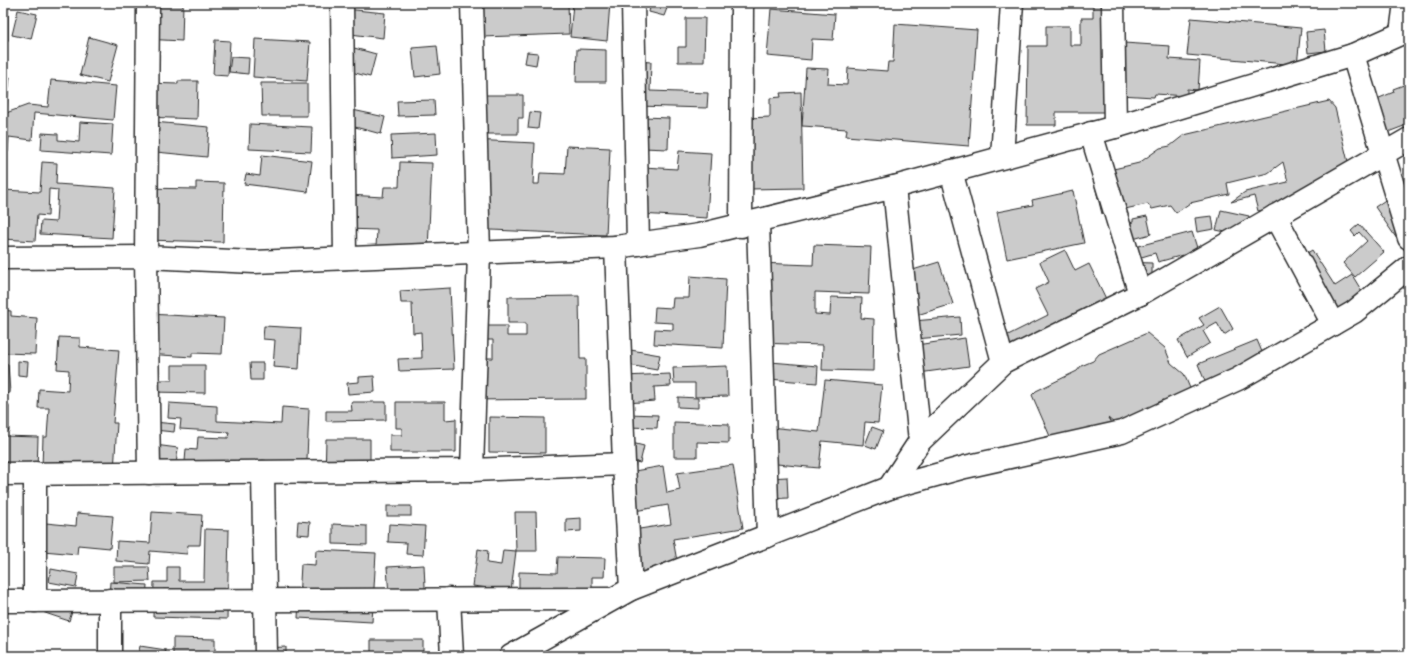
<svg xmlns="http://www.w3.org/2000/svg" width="1412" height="659" font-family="'Comic Neue',sans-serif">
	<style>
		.building { fill: #cbcbcb; stroke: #2b2b2b }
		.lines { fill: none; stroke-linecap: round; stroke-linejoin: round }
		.minor-casing { stroke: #2b2b2b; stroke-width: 25 }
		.major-casing { stroke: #2b2b2b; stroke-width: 25 }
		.minor { stroke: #fff; stroke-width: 22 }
		.major { stroke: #fff; stroke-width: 22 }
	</style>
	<rect width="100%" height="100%" fill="#fff"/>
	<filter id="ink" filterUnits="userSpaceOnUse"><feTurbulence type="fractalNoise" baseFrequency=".025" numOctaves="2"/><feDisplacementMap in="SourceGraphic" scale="8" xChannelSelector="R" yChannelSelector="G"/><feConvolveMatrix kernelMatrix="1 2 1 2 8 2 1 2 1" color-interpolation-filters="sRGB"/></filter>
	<g filter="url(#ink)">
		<!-- building -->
		<g class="building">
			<rect x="3" y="3" width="5" height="37"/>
			<polygon points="481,3 568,3 569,34 482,37"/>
			<polygon points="573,3 610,3 607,41 570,37"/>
			<polygon points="651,3 669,3 664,16 649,12"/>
			<polygon points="1093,3 1108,3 1108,112 1056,112 1056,125 1027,125 1028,46 1046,46 1046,26 1070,26 1070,45 1081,45 1081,18 1093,18"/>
			<polygon points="1155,3 1188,3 1188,7"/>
			<polygon points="145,4 183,4 182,41 144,39"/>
			<polygon points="345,9 385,13 383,38 342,33"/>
			<polygon points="771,9 835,14 833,40 812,39 811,60 767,56"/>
			<polygon points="18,10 37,14 31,39 12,35"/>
			<polygon points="686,18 705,18 704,62 678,62 678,47 686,47"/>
			<polygon points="1191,18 1301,28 1297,65 1187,55"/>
			<polygon points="895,24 977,30 969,146 846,136 847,129 802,126 806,68 829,69 828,84 847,85 848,68 887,71 888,62 893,62"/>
			<polygon points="1324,30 1326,51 1308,53 1306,32"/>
			<polygon points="89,37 118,45 108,82 80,75"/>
			<polygon points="255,39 310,42 307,81 253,77"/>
			<polygon points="215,40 230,41 228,76 213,75"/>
			<polygon points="1124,43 1170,46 1169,59 1200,61 1198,90 1187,89 1187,96 1155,94 1154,97 1120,95"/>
			<polygon points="347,46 376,54 370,77 340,69"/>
			<polygon points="437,46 440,74 415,77 412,48"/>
			<polygon points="577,49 606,50 606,82 576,82"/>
			<polygon points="527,52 538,53 536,65 525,63"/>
			<polygon points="231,57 249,58 248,74 229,72"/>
			<polygon points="638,61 651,62 650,91 708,93 707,108 637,106"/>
			<polygon points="10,77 6,113 28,105 48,107 51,80 116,86 113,120 34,113 32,140 9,137 8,152 3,152 3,79"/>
			<polygon points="178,81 198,81 197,119 145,117 146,83 178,84"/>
			<polygon points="261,83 307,83 307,116 262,116"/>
			<polygon points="1409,83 1409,124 1370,139 1357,107 1394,92 1393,89"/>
			<polygon points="801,92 803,188 749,189 747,118 770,117 770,98 781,97 780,93"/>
			<polygon points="468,95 523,95 523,118 518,118 518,134 468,134"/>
			<polygon points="434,100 435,115 398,116 397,101"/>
			<polygon points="1329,101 1335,108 1349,166 1280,206 1258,211 1254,196 1231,202 1245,192 1288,182 1283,162 1268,173 1227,183 1229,194 1190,203 1176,213 1170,205 1152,209 1148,204 1102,214 1093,178 1101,172 1139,163 1160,148 1170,146 1184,135"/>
			<polygon points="348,109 385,117 381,134 344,124"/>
			<polygon points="530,112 540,113 538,129 528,128"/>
			<polygon points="644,117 669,118 668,149 643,148"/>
			<polygon points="142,121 209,127 207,157 156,152"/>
			<polygon points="80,122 113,124 111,155 41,150 42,133 58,134 58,140 79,142"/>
			<polygon points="250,124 312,127 311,152 249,149"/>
			<polygon points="436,133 437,155 392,158 391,135"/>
			<polygon points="472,140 535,143 533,184 539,184 540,173 565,174 567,146 610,148 606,235 468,229"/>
			<polygon points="679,151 711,153 707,218 640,214 643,167 677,169"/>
			<polygon points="262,155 312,161 308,192 244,184 246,174 260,176"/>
			<polygon points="42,162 57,163 56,184 115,188 112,238 40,234 41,221 56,222 58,190 49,189 48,216 37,215 35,241 3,239 3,190 40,192"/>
			<polygon points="400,162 432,163 428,250 376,247 377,230 346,229 348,195 383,197 384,187 399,187"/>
			<polygon points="196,182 224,183 223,242 143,240 144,188 196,189"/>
			<polygon points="1409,184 1409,254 1408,255 1375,207"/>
			<polygon points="1073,191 1084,243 1007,259 997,212 1033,205 1032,200"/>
			<polygon points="1221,210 1249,216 1245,236 1216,230"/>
			<polygon points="1147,216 1151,234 1122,242 1119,226 1133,222 1133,219"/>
			<polygon points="1212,216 1214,229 1197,232 1195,218"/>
			<polygon points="1359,224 1384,252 1355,277 1343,263 1367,241 1359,232 1355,236 1351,231"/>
			<polygon points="1192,232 1198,251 1158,262 1155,253 1118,264 1115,252"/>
			<polygon points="814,245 871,247 869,294 815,292 815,314 830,315 831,297 862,298 861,318 874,319 873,371 822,370 823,345 756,343 757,263 813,265"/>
			<polygon points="1065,250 1075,271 1089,264 1111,309 1000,364 990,344 1048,315 1035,289 1049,282 1040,262"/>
			<polygon points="1312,250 1335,286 1352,275 1366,298 1322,325 1301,292 1305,290 1301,257"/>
			<polygon points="939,262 953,304 917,315 903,273"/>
			<polygon points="1123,262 1152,263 1152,280 1122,279"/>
			<polygon points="690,276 726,279 723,348 654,344 655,329 673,330 673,323 654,322 655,307 672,308 673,298 689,298"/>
			<polygon points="450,288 454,369 399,371 398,359 422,358 421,332 413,333 412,303 401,303 400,291"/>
			<polygon points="579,296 580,359 586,359 586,399 466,400 467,358 493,358 493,340 479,340 479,326 507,326 507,336 526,336 526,323 508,323 508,297"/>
			<polygon points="1220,306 1233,329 1224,335 1217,323 1203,331 1210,343 1187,357 1178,340 1204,325 1199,318"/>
			<polygon points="3,310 11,311 11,316 37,318 35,354 3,353"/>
			<polygon points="149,314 224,318 222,354 192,353 192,357 146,354"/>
			<polygon points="960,317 961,335 915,339 913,321"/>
			<polygon points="264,326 301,328 299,369 273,367 275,340 263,339"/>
			<polygon points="1147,333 1165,348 1171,363 1184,374 1192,393 1121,429 1108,418 1111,423 1073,446 1064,457 1056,450 1032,395 1036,391 1077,371 1081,366 1093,361 1099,354"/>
			<polygon points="59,337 80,338 80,347 119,350 113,423 117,423 114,471 42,467 43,437 47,437 49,408 38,408 39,389 68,391 69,370 57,369"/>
			<polygon points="965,338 969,366 919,373 916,345"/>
			<polygon points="1257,340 1265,359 1206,384 1198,364"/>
			<polygon points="625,349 660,355 657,370 623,364"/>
			<polygon points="18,361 28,362 27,376 18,375"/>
			<polygon points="759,361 818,366 817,383 757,378"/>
			<polygon points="250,363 263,363 263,380 251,380"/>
			<polygon points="3,364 8,364 10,393 3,394"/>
			<polygon points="172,365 205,365 205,393 151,392 151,380 172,380"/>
			<polygon points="727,366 728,396 695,397 695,383 674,383 673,368"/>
			<polygon points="670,374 671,386 654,387 655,401 626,403 624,376"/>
			<polygon points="374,376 375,392 348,394 347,383 359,382 359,377"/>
			<polygon points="825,380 882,385 878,423 865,422 863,445 822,441 819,468 766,463 769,427 819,432"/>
			<polygon points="678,397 698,398 698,408 678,407"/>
			<polygon points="351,402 386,402 386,420 326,421 326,411 352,411"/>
			<polygon points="396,402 445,402 445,420 456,419 456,452 390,452 390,435 402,435 402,428 396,428"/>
			<polygon points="169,403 217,406 217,421 281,424 282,407 309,409 306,484 197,477 184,474 186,449 197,450 198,437 228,438 229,432 180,429 181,419 168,418"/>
			<rect x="3" y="406" width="6" height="25"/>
			<polygon points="628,414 658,415 657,428 628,427"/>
			<polygon points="489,417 545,418 545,453 489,452"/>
			<polygon points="154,422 175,424 174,432 154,430"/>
			<polygon points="674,422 729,424 729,443 697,442 697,457 674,457"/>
			<polygon points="872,427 883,431 876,449 865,445"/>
			<polygon points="3,436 38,437 37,472 3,471"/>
			<polygon points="326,439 370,439 370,472 325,479"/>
			<polygon points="624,441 644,446 640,463 620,458"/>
			<polygon points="147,444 178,448 174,482"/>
			<polygon points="733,465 743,528 673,539 678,567 631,574 627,531 671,524 668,505 629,512 623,473 663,466 667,493 680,490 677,473"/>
			<polygon points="787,477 788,498 768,499 768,478"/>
			<rect x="387" y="506" width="24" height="10"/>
			<polygon points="152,512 202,515 200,545 188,545 187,554 150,551 149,564 116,561 117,541 150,543"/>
			<polygon points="515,512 536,512 537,551 516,551"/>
			<polygon points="77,513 113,516 110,548 78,545 77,554 43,551 46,523 76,526"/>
			<polygon points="581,518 581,531 566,532 566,519"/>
			<polygon points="298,521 310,522 309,535 297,534"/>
			<polygon points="333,524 367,526 367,545 333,544"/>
			<polygon points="389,524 425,526 423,555 406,554 407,543 388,542"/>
			<polygon points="205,529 229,530 227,619 153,617 154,582 167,582 167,567 179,567 179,581 204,581"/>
			<polygon points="478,549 488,551 487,563 501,565 503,550 516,551 511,591 473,586"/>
			<polygon points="316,550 376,553 372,622 298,618 301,564 315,565"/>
			<polygon points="558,557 605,558 604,577 592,577 592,604 519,603 519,572 557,573"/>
			<polygon points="424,565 426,608 390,610 387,567"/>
			<polygon points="114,567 149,567 150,581 114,582"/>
			<polygon points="51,569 78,574 76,587 49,582"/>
			<polygon points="110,582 147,585 146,600 109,597"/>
			<polygon points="75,603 69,621 42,612"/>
			<polygon points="173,638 215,639 215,656 173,656"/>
			<rect x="371" y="640" width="52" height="16"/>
			<polygon points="140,646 166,650 165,656 138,656"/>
			<polygon points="286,647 286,656 262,656 262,648"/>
		</g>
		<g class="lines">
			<!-- minor casing -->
			<g class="minor-casing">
				<g id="minor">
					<polyline points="148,3 146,257 149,473"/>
					<polyline points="342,3 345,258"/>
					<polyline points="633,3 638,244"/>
					<polyline points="1113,3 1115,127"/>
					<polyline points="1401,33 1405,3"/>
					<polyline points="1353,55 1409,238"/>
					<polyline points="1091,133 1140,294"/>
					<polyline points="1002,157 1012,3"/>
					<polyline points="951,171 1003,362"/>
					<polyline points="894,187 920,441"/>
					<polyline points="1275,216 1333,324"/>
					<polyline points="758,222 768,536"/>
					<polyline points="741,226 742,3"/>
					<polyline points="616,247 624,464 631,589"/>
					<polyline points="472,470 624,464"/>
					<polyline points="263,472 266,656"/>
					<polyline points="35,473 35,601"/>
					<polyline points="3,474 472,470 479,253 472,3"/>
					<polyline points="889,488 920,441 1003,362 1140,294 1409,139"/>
					<polyline points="449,599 452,656"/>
					<polyline points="110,600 110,656"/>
					<polyline points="3,601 610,599"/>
					<polyline points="511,656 631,589 889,488 965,467 1122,432 1238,379 1354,312 1409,267"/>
				</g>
			</g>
			<!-- major casing -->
			<g class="major-casing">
				<polyline id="major" points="3,258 146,257 254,262 616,247 699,235 894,187 1115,127 1353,55 1409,30"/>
			</g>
			<!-- minor -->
			<use href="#minor" class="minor"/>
			<!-- major -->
			<use href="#major" class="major"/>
		</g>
	</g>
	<!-- margin -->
	<rect width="1412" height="659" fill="none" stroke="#fff" stroke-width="16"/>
	<rect x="8" y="8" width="1396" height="643" fill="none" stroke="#2b2b2b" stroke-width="1.5" filter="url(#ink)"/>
</svg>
